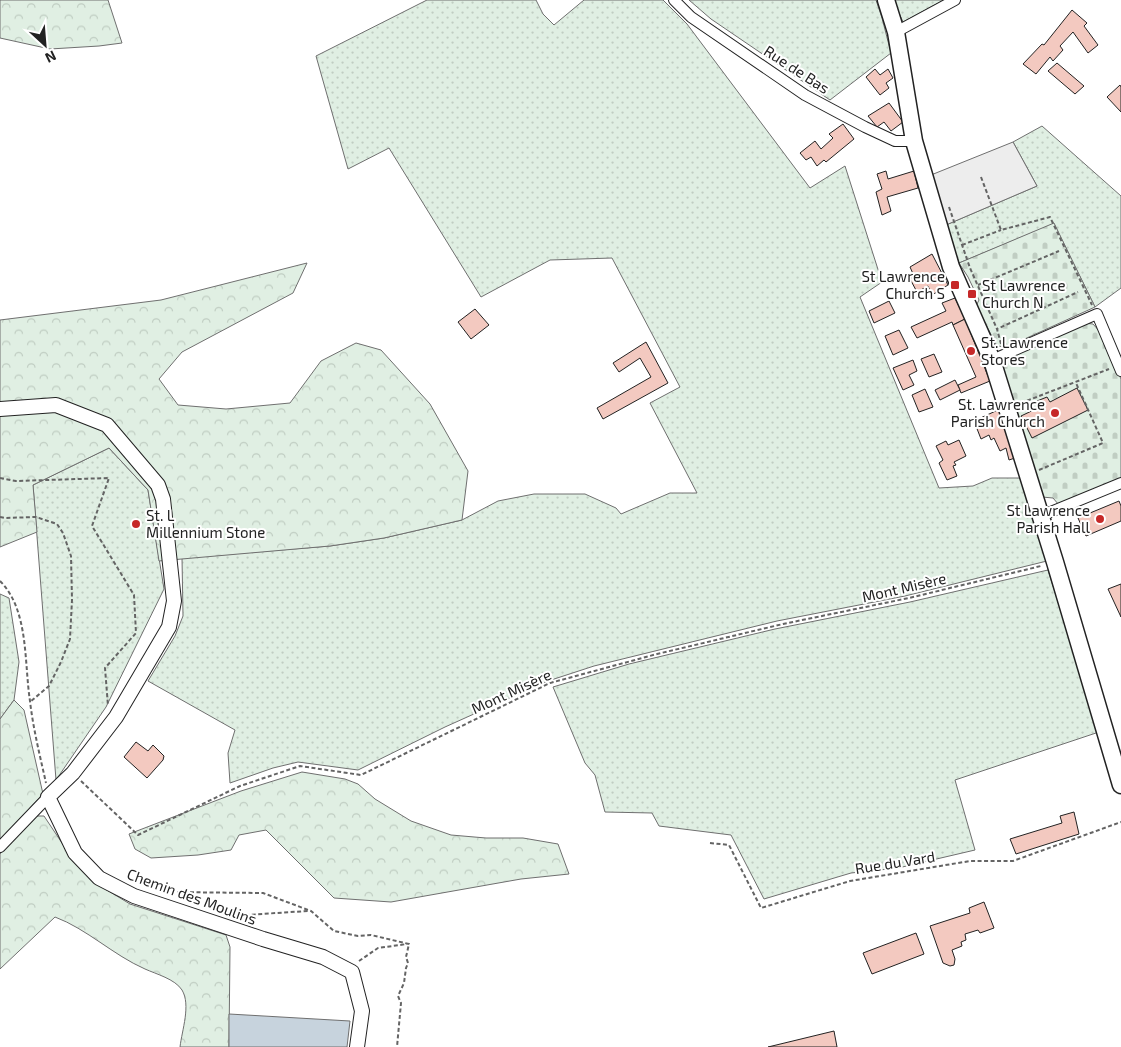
<svg xmlns="http://www.w3.org/2000/svg" width="1121" height="1047" font-family="'Exo 2',sans-serif">
	<style>
		.grass { fill: url(#grass-dots); stroke: #6f6f6f }
		.forest { fill: url(#forest-crowns); stroke: #6f6f6f }
		.cemetery { fill: url(#cemetery-stones); stroke: #6f6f6f }
		.parking { fill: #ededed; stroke: #6f6f6f }
		.water { fill: #c7d3dd; stroke: #6f6f6f }
		.building { fill: #f3c9c0; stroke: #222 }
		.lines { fill: none; stroke-linecap: round; stroke-linejoin: round }
		.street-casing { stroke: #222; stroke-width: 12 }
		.secondary-casing { stroke: #222; stroke-width: 16 }
		.primary-casing { stroke: #222; stroke-width: 19 }
		.path { stroke: #646464; stroke-width: 2; stroke-dasharray: 4 2.5; stroke-linecap: butt }
		.street { stroke: #fff; stroke-width: 10 }
		.secondary { stroke: #fff; stroke-width: 14 }
		.primary { stroke: #fff; stroke-width: 16 }
		.poi-dot { fill: #c62828; stroke: #fff; stroke-width: 2 }
		.labels { text-anchor: middle; dominant-baseline: central; stroke-width: 4; stroke-linejoin: round; paint-order: stroke }
		.street-label { font-size: 15px; fill: #222; stroke: #fff }
		.poi-label { font-size: 15px; fill: #222; stroke: #fff; text-anchor: end }
	</style>
	<defs>
		<pattern id="grass-dots" width="8" height="8" patternUnits="userSpaceOnUse" patternTransform="scale(1.25)"><rect width="8" height="8" fill="#e0efe3"/><path d="M2 2h.1M6 6h.1" fill="none" stroke="#c0cdc2" stroke-width="1.8" stroke-linecap="round"/></pattern>
		<pattern id="forest-crowns" width="20" height="18" patternUnits="userSpaceOnUse" patternTransform="scale(1.25)"><rect width="20" height="18" fill="#e0efe3"/><path d="M2 6a3 3 0 1 1 6 0M12 15a3 3 0 1 1 6 0" fill="none" stroke="#c0cdc2"/></pattern>
		<pattern id="cemetery-stones" width="16" height="16" patternUnits="userSpaceOnUse" patternTransform="scale(1.25)"><rect width="16" height="16" fill="#e0efe3"/><path d="M2 7V4a2 2 0 0 1 4 0v3zM10 15v-3a2 2 0 0 1 4 0v3z" fill="#c0cdc2"/></pattern>
	</defs>
	<rect width="100%" height="100%" fill="#fff"/>
	<!-- grass -->
	<g class="grass">
		<polygon points="427,0 536,0 543,14 554,25 584,0 663,0 687,24 810,188 845,166 882,282 860,297 939,488 973,486 992,478 1022,478 1047,561 905,596 777,621 594,666 545,682 445,727 358,770 298,762 273,768 230,783 228,753 235,730 148,681 175,636 183,616 182,558 330,546 384,538 462,520 498,501 534,494 585,494 616,508 621,514 670,493 697,493 650,403 680,387 612,258 550,260 481,297 389,148 348,169 316,56"/>
		<polygon points="689,0 876,0 882,18 891,53 830,100 711,19"/>
		<polygon points="893,0 944,0 903,22"/>
		<polygon points="1042,126 1121,196 1121,288 1095,307 1054,224 959,263 946,225 1037,186 1013,142"/>
		<polygon points="109,448 148,490 164,589 106,707 56,780 33,485"/>
		<polygon points="1048,570 1099,732 955,780 975,850 898,868 851,873 764,899 731,835 659,826 652,813 605,812 595,775 585,763 553,687 629,664 775,629 910,602"/>
		<polygon points="0,594 9,598 19,662 14,700 0,719"/>
	</g>
	<!-- forest -->
	<g class="forest">
		<polygon points="0,0 108,0 122,43 99,46 50,49 0,38"/>
		<polygon points="307,263 293,293 182,352 159,379 178,405 226,409 290,403 321,361 356,343 381,350 430,404 468,471 462,520 384,538 330,546 159,561 148,490 109,448 33,485 37,532 0,547 0,320 161,300"/>
		<polygon points="14,700 24,710 43,794 0,840 0,719"/>
		<polygon points="302,772 345,779 358,784 375,799 411,821 451,835 486,838 523,838 558,844 569,874 521,879 391,902 334,898 266,830 239,835 231,850 198,855 151,858 135,849 129,834 241,791"/>
		<path d="M 37,816 L 44,816 L 72,858 L 97,884 L 130,904 L 226,935 L 230,947 L 229,1047 L 180,1047 C 182,1030 191,1005 182,990 C 175,979 156,974 145,969 C 113,955 87,929 55,917 L 0,969 L 0,854 Z"/>
	</g>
	<!-- cemetery -->
	<g class="cemetery">
		<polygon points="1054,223 1095,307 1007,347 997,346 976,306 979,300 968,277 959,263"/>
		<polygon points="1083,323 1093,324 1101,333 1121,379 1121,478 1059,505 1053,498 1042,497 998,363"/>
	</g>
	<!-- parking -->
	<polygon class="parking" points="1013,142 1037,186 946,225 931,175"/>
	<!-- water -->
	<polygon class="water" points="229,1014 350,1021 347,1047 229,1047"/>
	<!-- building -->
	<g class="building">
		<polygon points="1072,10 1087,23 1084,26 1098,45 1088,53 1073,32 1060,46 1063,50 1053,61 1050,57 1036,74 1023,64 1042,44 1044,45"/>
		<polygon points="1057,63 1084,86 1075,94 1048,71"/>
		<polygon points="875,69 880,75 888,69 893,78 886,83 889,88 880,95 866,77"/>
		<polygon points="1120,85 1121,87 1121,112 1107,97"/>
		<polygon points="889,103 903,122 891,131 884,122 877,127 868,116"/>
		<polygon points="843,124 854,139 826,162 824,160 817,166 811,157 806,160 800,153 815,141 821,149 833,138 829,134"/>
		<polygon points="886,171 888,179 914,171 918,188 887,197 891,211 882,215 876,192 882,189 877,174"/>
		<polygon points="932,254 948,285 932,295 928,286 917,292 910,279 914,276 910,267"/>
		<polygon points="955,298 965,319 953,325 952,322 917,338 911,327 946,311 942,303"/>
		<polygon points="889,301 895,313 874,323 869,311"/>
		<polygon points="475,309 489,325 471,339 458,322"/>
		<polygon points="965,319 990,381 961,393 958,385 976,377 953,325"/>
		<polygon points="899,330 908,348 893,355 885,336"/>
		<polygon points="646,342 668,383 603,419 597,408 651,377 640,358 619,372 613,363"/>
		<polygon points="934,354 942,372 929,377 921,359"/>
		<polygon points="913,360 917,371 909,375 914,385 903,390 893,368"/>
		<polygon points="955,380 960,390 940,400 935,390"/>
		<polygon points="1077,388 1088,410 1032,438 1021,416 1040,407 1037,401 1047,397 1050,402"/>
		<polygon points="925,389 933,407 919,412 912,395"/>
		<polygon points="1000,409 1015,458 1009,460 1006,448 1000,451 994,438 991,440 989,435 981,439 974,421"/>
		<polygon points="959,440 966,456 954,462 956,465 953,466 957,476 947,480 939,463 943,460 936,446 946,441 948,445"/>
		<polygon points="1119,501 1121,506 1121,521 1086,536 1078,518"/>
		<polygon points="1121,584 1121,617 1108,589"/>
		<polygon points="136,742 148,751 153,745 164,756 163,760 147,778 124,757"/>
		<polygon points="1074,812 1079,834 1016,854 1010,839 1062,823 1060,816"/>
		<polygon points="984,902 994,928 980,933 978,930 965,934 966,940 961,942 962,946 952,950 955,959 954,965 950,966 943,963 930,926 970,913 969,908"/>
		<polygon points="916,933 924,954 872,974 863,953"/>
		<polygon points="834,1031 837,1047 768,1047"/>
	</g>
	<g class="lines">
		<!-- street casing -->
		<g class="street-casing">
			<g id="street">
				<polyline points="674,0 691,17 805,95 865,127 895,141 914,141"/>
				<polyline points="896,32 955,0"/>
				<polyline points="992,360 1097,314 1121,371"/>
				<polyline points="1041,516 1121,483"/>
				<polyline points="0,847 48,797"/>
			</g>
		</g>
		<!-- secondary casing -->
		<g class="secondary-casing">
			<polyline id="secondary" points="0,409 56,405 107,425 158,485 163,499 174,601 169,627 116,717 73,773 48,797 75,853 99,878 134,896 263,939 323,957 352,972 362,1011 357,1047"/>
		</g>
		<!-- primary casing -->
		<g class="primary-casing">
			<polyline id="primary" points="886,0 896,32 914,141 951,267 992,360 1055,562 1121,785"/>
		</g>
		<!-- path -->
		<g class="path">
			<polyline points="981,177 1001,230 1050,217 1092,305"/>
			<polyline points="949,207 970,268 997,329"/>
			<polyline points="962,245 1001,230"/>
			<polyline points="978,285 1059,251"/>
			<polyline points="1001,344 997,329 1078,292"/>
			<polyline points="1021,403 1109,369"/>
			<polyline points="1039,470 1103,443 1076,383"/>
			<polyline points="0,478 16,481 109,478 92,526 134,595 136,633 105,668 108,706"/>
			<polyline points="0,517 5,518 36,517 57,524 63,533 71,556 72,600 70,639 61,662 49,686 30,702"/>
			<path d="M 0,581 C 29,610 24,662 30,701 C 33,728 40,756 46,783"/>
			<polyline points="81,781 138,835 240,786 300,766 361,775 550,683 657,654 783,624 909,598 1041,566"/>
			<polyline points="710,843 729,845 761,908 850,881 970,861 1013,861 1121,822"/>
			<polyline points="164,892 263,893 311,911 334,931 358,936 371,935 409,944 406,957 408,963 406,968 404,983 398,996 401,1003 397,1047"/>
			<polyline points="239,917 246,915 308,911"/>
			<polyline points="359,961 378,948 407,944"/>
		</g>
		<!-- street -->
		<use href="#street" class="street"/>
		<!-- secondary -->
		<use href="#secondary" class="secondary"/>
		<!-- primary -->
		<use href="#primary" class="primary"/>
	</g>
	<!-- markers -->
	<g class="poi-dot">
		<rect x="950" y="280" width="10" height="10" rx="2.5"/>
		<rect x="967" y="289" width="10" height="10" rx="2.5"/>
		<circle cx="971" cy="351" r="5"/>
		<circle cx="1055" cy="413" r="5"/>
		<circle cx="1100" cy="519" r="5"/>
		<circle cx="136" cy="524" r="5"/>
	</g>
	<g class="labels">
		<!-- street labels -->
		<g class="street-label">
			<text transform="translate(797 69) rotate(33)">Rue de Bas</text>
			<text transform="translate(904 587) rotate(-13)">Mont Misère</text>
			<text transform="translate(511 691) rotate(-25)">Mont Misère</text>
			<text transform="translate(895 862) rotate(-9)">Rue du Vard</text>
			<text transform="translate(192 896) rotate(20)">Chemin des Moulins</text>
		</g>
		<!-- poi labels -->
		<g class="poi-label">
			<text x="945" y="276">St Lawrence<tspan x="945" dy="17">Church S</tspan></text>
			<text x="982" y="285" text-anchor="start">St Lawrence<tspan x="982" dy="17">Church N</tspan></text>
			<text x="981" y="342" text-anchor="start">St. Lawrence<tspan x="981" dy="17">Stores</tspan></text>
			<text x="1045" y="404">St. Lawrence<tspan x="1045" dy="17">Parish Church</tspan></text>
			<text x="1090" y="510">St Lawrence<tspan x="1090" dy="17">Parish Hall</tspan></text>
			<text x="146" y="515" text-anchor="start">St. L<tspan x="146" dy="17">Millennium Stone</tspan></text>
		</g>
	</g>
	<!-- north arrow -->
	<g transform="translate(45 45) rotate(154)" stroke="#ffffff" stroke-width="4" paint-order="stroke">
	<path d="M0-4L9 19L0 12L-9 19Z" fill="#222222"/>
	<text y="-8" font-size="14" font-weight="bold" text-anchor="middle" fill="#222222">N</text>
	</g>
</svg>
